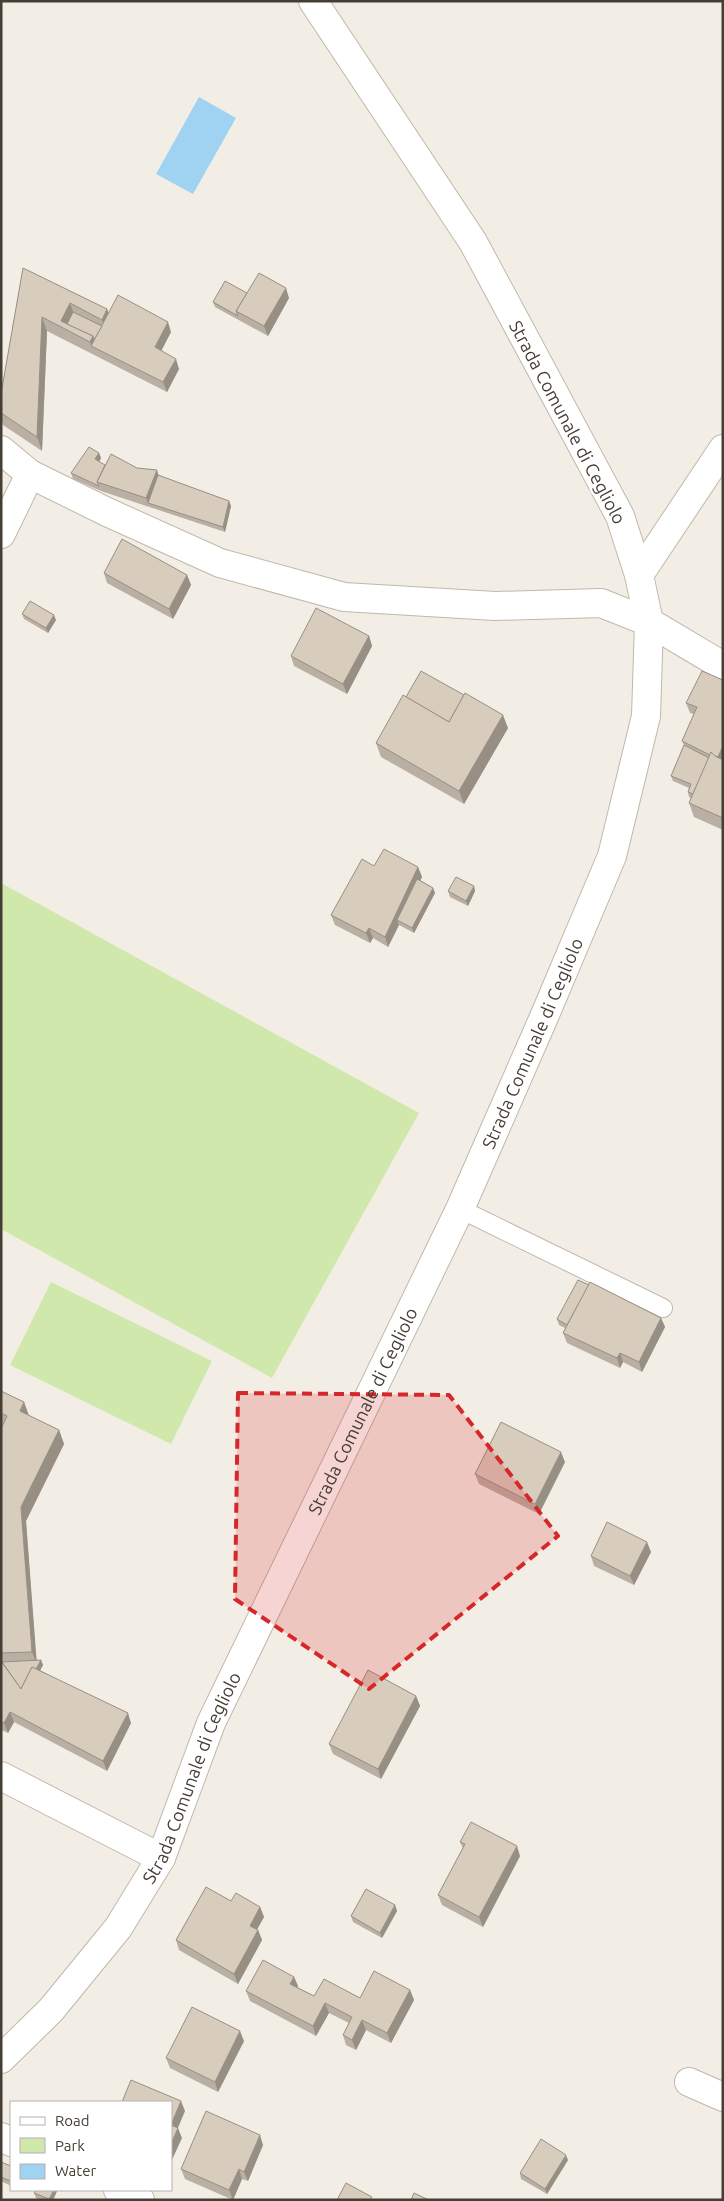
<svg xmlns="http://www.w3.org/2000/svg" width="724" height="2201" font-family="Ubuntu,sans-serif">
	<style>
		.green { fill: #d0e8ac }
		.water { fill: #9fd3f1 }
		.lines { fill: none; stroke-linecap: round; stroke-linejoin: round }
		.service-casing { stroke: #c1b8aa; stroke-width: 20 }
		.minor-casing { stroke: #c1b8aa; stroke-width: 30 }
		.service { stroke: #fff; stroke-width: 18 }
		.minor { stroke: #fff; stroke-width: 28 }
		.wall { fill: #baafa3 }
		.shaded-wall { fill: #978f84 }
		.building { fill: #d8ccbd; stroke: #978f84 }
		.marked { fill: #d62828; fill-opacity: 0.2; stroke: #d62828; stroke-width: 4; stroke-dasharray: 10 6; stroke-linejoin: round }
		.labels { text-anchor: middle; dominant-baseline: central; stroke-width: 5; stroke-linejoin: round; paint-order: stroke }
		.street-label { font-size: 18px; fill: #453e34; stroke: #fff }
	</style>
	<rect width="100%" height="100%" fill="#f3eee5"/>
	<!-- green -->
	<g class="green">
		<polygon points="1,883 419,1113 272,1378 1,1229"/>
		<polygon points="51,1282 212,1361 171,1444 10,1365"/>
	</g>
	<!-- water -->
	<polygon class="water" points="199,97 236,118 193,194 156,174"/>
	<g class="lines">
		<!-- service casing -->
		<g class="service-casing">
			<polyline id="service" points="460,1209 663,1308"/>
		</g>
		<!-- minor casing -->
		<g class="minor-casing">
			<g id="minor">
				<polyline points="1,450 30,474 107,512 220,563 344,597 495,606 601,603 649,622 723,666"/>
				<polyline points="1,534 30,474"/>
				<polyline points="639,575 723,449"/>
				<polyline points="1,1776 161,1858"/>
				<path id="s1" d="M 1,2059 L 51,2010 L 118,1928 L 161,1858 L 211,1723 L 460,1209 L 544,1017 L 612,856 L 646,716 L 649,622 L 639,575 L 620,516 L 473,242 L 313,1"/>
				<polyline points="689,2082 723,2097"/>
				<polyline points="1,2137 11,2142"/>
				<polyline points="118,2190 140,2200"/>
			</g>
		</g>
		<!-- service -->
		<use href="#service" class="service"/>
		<!-- minor -->
		<use href="#minor" class="minor"/>
	</g>
	<!-- wall -->
	<g class="wall">
		<polygon points="23,268 107,309 109,313 171,332 161,351 179,369 167,392 47,331 42,451 3,425 1,419 1,394"/>
		<polygon points="247,293 289,298 268,336 215,307 213,302"/>
		<polygon points="99,453 101,458 99,462 105,465 137,468 229,501 231,506 225,532 101,491 73,479 71,473"/>
		<polygon points="104,573 187,575 191,585 173,619 107,583"/>
		<polygon points="22,614 56,620 48,633 24,619"/>
		<polygon points="369,636 372,646 347,694 294,666 291,656"/>
		<polygon points="723,680 723,830 694,817 689,803 691,798 689,797 688,792 689,788 673,781 671,776 684,745 682,741 694,714 690,713 686,703"/>
		<polygon points="406,697 508,728 464,804 381,757 376,743"/>
		<polygon points="374,866 418,867 422,877 420,880 433,888 435,893 414,933 399,925 388,947 373,938 370,943 335,925 331,915"/>
		<polygon points="474,886 475,891 468,906 450,897 448,891"/>
		<polygon points="661,1318 665,1327 642,1372 623,1362 620,1368 567,1343 563,1333 565,1328 559,1325 557,1319"/>
		<polygon points="1,1391 24,1402 29,1416 59,1430 64,1444 26,1521 36,1660 41,1660 43,1665 40,1670 131,1723 107,1771 14,1722 8,1733 1,1730 1,1429 3,1425 1,1424"/>
		<polygon points="565,1462 539,1514 479,1484 475,1474"/>
		<polygon points="651,1552 634,1585 594,1566 591,1556"/>
		<polygon points="416,1696 420,1706 381,1779 333,1754 329,1744"/>
		<polygon points="460,1842 520,1856 483,1927 442,1905 438,1895 463,1848"/>
		<polygon points="231,1901 260,1907 264,1917 257,1930 258,1930 262,1940 238,1984 179,1950 176,1940"/>
		<polygon points="395,1905 397,1911 382,1938 353,1922 351,1916"/>
		<polygon points="294,1977 298,1986 297,1987 314,1996 360,1998 410,1990 414,2000 391,2043 366,2030 356,2050 346,2045 343,2035 349,2023 329,2013 316,2036 250,2001 246,1991"/>
		<polygon points="244,2041 218,2092 170,2068 166,2058"/>
		<polygon points="263,2145 248,2181 242,2179 233,2200 185,2179 181,2169"/>
		<polygon points="568,2160 547,2194 521,2179 520,2173"/>
		<polygon points="1,2162 11,2166 11,2186 1,2181"/>
		<polygon points="57,2191 53,2200 41,2200 36,2198 34,2193"/>
	</g>
	<!-- shaded-wall -->
	<g class="shaded-wall">
		<polygon points="286,288 289,298 268,336 264,326"/>
		<polygon points="70,303 75,317 68,331 61,321"/>
		<polygon points="107,309 112,323 107,333 102,320"/>
		<polygon points="42,317 47,331 42,451 37,437"/>
		<polygon points="168,322 171,332 158,357 155,347"/>
		<polygon points="93,336 97,349 91,346 90,342"/>
		<polygon points="176,359 179,369 167,392 163,382"/>
		<polygon points="99,453 101,458 97,465 95,459"/>
		<polygon points="157,470 160,480 148,503 146,498"/>
		<polygon points="229,501 231,506 225,532 223,527"/>
		<polygon points="187,575 191,585 173,619 169,609"/>
		<polygon points="54,615 56,620 48,633 46,628"/>
		<polygon points="369,636 372,646 347,694 343,684"/>
		<polygon points="503,715 508,728 464,804 459,791"/>
		<polygon points="723,746 723,764 717,758"/>
		<polygon points="418,867 422,877 400,922 397,920 399,925 388,947 385,937"/>
		<polygon points="474,886 475,891 468,906 466,901"/>
		<polygon points="433,888 435,893 414,933 412,928"/>
		<polygon points="369,928 373,938 370,943 366,933"/>
		<polygon points="661,1318 665,1327 642,1372 639,1362"/>
		<polygon points="620,1353 623,1362 620,1368 617,1358"/>
		<polygon points="24,1402 29,1416 20,1411"/>
		<polygon points="59,1430 64,1444 26,1521 37,1665 32,1652 21,1507"/>
		<polygon points="561,1452 565,1462 539,1514 535,1504"/>
		<polygon points="647,1542 651,1552 634,1585 630,1576"/>
		<polygon points="41,1660 43,1665 25,1699 23,1694"/>
		<polygon points="416,1696 420,1706 381,1779 378,1769"/>
		<polygon points="10,1712 14,1722 8,1733 4,1723"/>
		<polygon points="128,1713 131,1723 107,1771 103,1761"/>
		<polygon points="517,1846 520,1856 483,1927 479,1917"/>
		<polygon points="395,1905 397,1911 382,1938 380,1933"/>
		<polygon points="260,1907 264,1917 253,1936 250,1926"/>
		<polygon points="258,1930 262,1940 238,1984 234,1974"/>
		<polygon points="294,1977 298,1986 294,1994 290,1984"/>
		<polygon points="410,1990 414,2000 391,2043 387,2033"/>
		<polygon points="325,2003 329,2013 316,2036 313,2026"/>
		<polygon points="362,2020 366,2030 356,2050 352,2040"/>
		<polygon points="240,2031 244,2041 218,2092 215,2082"/>
		<polygon points="181,2101 185,2111 175,2135 171,2125"/>
		<polygon points="178,2128 182,2138 171,2162 171,2144"/>
		<polygon points="260,2135 263,2145 248,2181 244,2172"/>
		<polygon points="566,2155 568,2160 547,2194 545,2189"/>
		<polygon points="239,2169 242,2179 233,2200 229,2190"/>
		<polygon points="54,2190 57,2190 57,2191 53,2200 49,2200"/>
	</g>
	<!-- building -->
	<g class="building">
		<polygon points="23,268 107,309 102,320 70,303 61,321 93,336 90,342 42,317 37,437 1,413 1,394"/>
		<polygon points="259,273 286,288 264,326 236,311"/>
		<polygon points="225,281 247,293 236,311 238,316 213,302"/>
		<polygon points="118,295 168,322 155,347 176,359 163,382 91,346"/>
		<polygon points="73,312 102,326 94,340 93,336 67,324"/>
		<polygon points="89,447 99,453 95,459 105,465 97,482 99,486 71,473"/>
		<polygon points="111,454 137,468 157,470 146,498 97,482"/>
		<polygon points="158,475 229,501 223,527 148,503"/>
		<polygon points="122,539 187,575 169,609 104,573"/>
		<polygon points="30,601 54,615 46,628 22,614"/>
		<polygon points="316,608 369,636 343,684 291,656"/>
		<polygon points="421,671 464,695 449,722 406,697"/>
		<polygon points="702,671 723,680 723,746 718,757 715,756 711,752 710,755 682,741 697,707 686,703"/>
		<polygon points="465,693 503,715 459,791 376,743 403,695 449,722"/>
		<polygon points="684,745 709,758 693,794 688,792 691,784 671,776"/>
		<polygon points="711,752 715,756 723,760 723,818 689,803"/>
		<polygon points="384,849 418,867 385,937 369,928 366,933 331,915 362,859 374,866"/>
		<polygon points="456,877 474,886 466,901 448,891"/>
		<polygon points="417,879 433,888 412,928 397,920"/>
		<polygon points="578,1280 589,1285 567,1325 557,1319"/>
		<polygon points="590,1282 661,1318 639,1362 620,1353 617,1358 563,1333"/>
		<polygon points="1,1391 24,1402 20,1411 59,1430 21,1507 32,1652 1,1653 1,1429 7,1416 1,1413"/>
		<polygon points="501,1422 561,1452 535,1504 475,1474"/>
		<polygon points="607,1522 647,1542 630,1576 591,1556"/>
		<polygon points="41,1660 36,1669 32,1667 21,1689 2,1662"/>
		<polygon points="1,1661 21,1689 32,1667 128,1713 103,1761 10,1712 4,1723 1,1722"/>
		<polygon points="368,1670 416,1696 378,1769 329,1744"/>
		<polygon points="471,1822 517,1846 479,1917 438,1895 465,1844 460,1842"/>
		<polygon points="206,1887 231,1901 236,1893 260,1907 250,1926 258,1930 234,1974 176,1940"/>
		<polygon points="366,1889 395,1905 380,1933 351,1916"/>
		<polygon points="263,1960 294,1977 290,1984 314,1996 324,1979 360,1998 374,1971 410,1990 387,2033 362,2020 352,2040 343,2035 352,2017 325,2003 313,2026 246,1991"/>
		<polygon points="192,2007 240,2031 215,2082 166,2058"/>
		<polygon points="131,2080 181,2101 171,2125 171,2102 122,2102"/>
		<polygon points="206,2111 260,2135 244,2172 239,2169 229,2190 181,2169"/>
		<polygon points="171,2125 178,2128 171,2144"/>
		<polygon points="541,2139 566,2155 545,2189 520,2173"/>
		<polygon points="1,2162 11,2166 11,2181 1,2177"/>
		<polygon points="346,2183 372,2197 370,2200 337,2200"/>
		<polygon points="36,2190 54,2190 49,2199 34,2193"/>
		<polygon points="414,2193 429,2200 411,2200"/>
	</g>
	<!-- marked area -->
	<path class="marked" d="M 238,1393 L 449,1395 L 558,1536 L 369,1689 L 235,1599 Z"/>
	<g class="labels">
		<!-- street labels -->
		<g class="street-label">
			<text transform="translate(568 422) rotate(62)">Strada Comunale di Cegliolo</text>
			<text stroke="none"><textPath href="#s1" startOffset="1154">Strada Comunale di Cegliolo</textPath></text>
			<text stroke="none"><textPath href="#s1" startOffset="749">Strada Comunale di Cegliolo</textPath></text>
			<text stroke="none"><textPath href="#s1" startOffset="344">Strada Comunale di Cegliolo</textPath></text>
		</g>
	</g>
	<!-- border -->
	<rect width="724" height="2201" fill="none" stroke="#453e34" stroke-width="5"/>
	<!-- legend -->
	<rect x="10" y="2101" width="162" height="90" fill="#ffffff" stroke="#b5b2ae"/>
	<rect x="20" y="2117" width="25" height="8" fill="#ffffff" stroke="#b5b2ae"/>
	<text x="55" y="2126" font-size="15" fill="#453e34">Road</text>
	<rect x="20" y="2138" width="25" height="15" fill="#d0e8ac" stroke="#b5b2ae"/>
	<text x="55" y="2151" font-size="15" fill="#453e34">Park</text>
	<rect x="20" y="2164" width="25" height="15" fill="#9fd3f1" stroke="#b5b2ae"/>
	<text x="55" y="2176" font-size="15" fill="#453e34">Water</text>
</svg>
